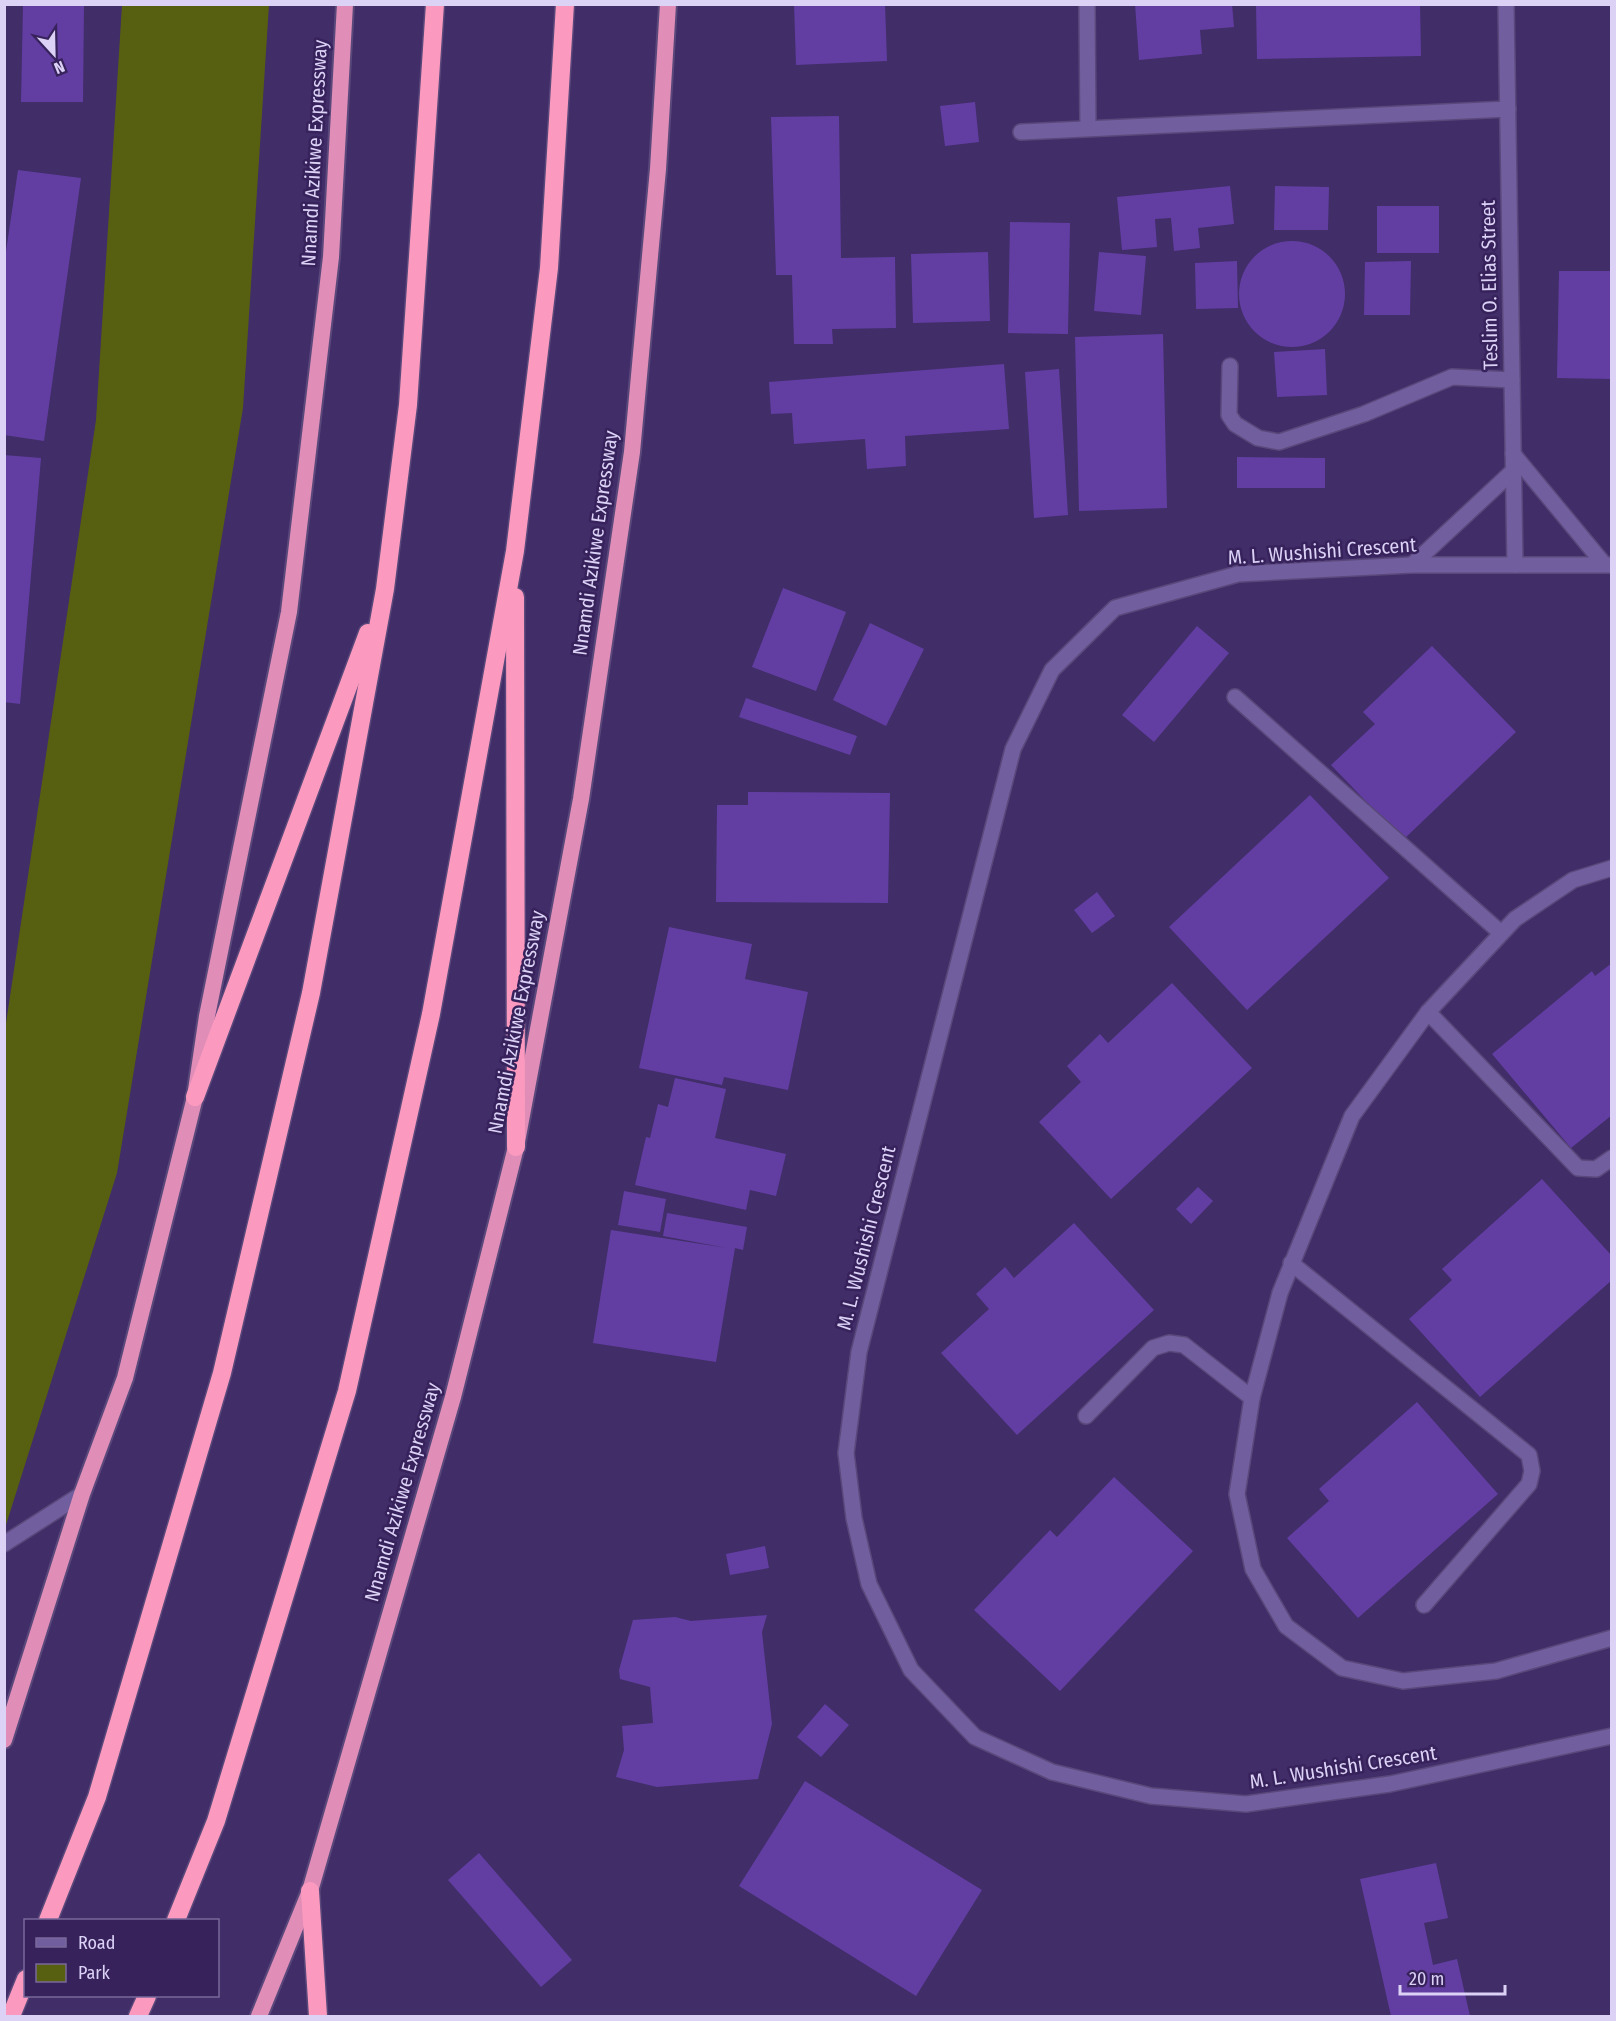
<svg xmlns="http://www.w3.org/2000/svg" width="1616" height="2021" font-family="'Fira Sans Condensed',sans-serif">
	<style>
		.green { fill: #576011 }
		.building { fill: #623ea2 }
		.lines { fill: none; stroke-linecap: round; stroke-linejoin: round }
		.service-casing { stroke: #5a487b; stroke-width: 18 }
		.minor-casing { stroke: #5a487b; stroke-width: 18 }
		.trunk-casing { stroke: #5a487b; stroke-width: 20 }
		.motorway-casing { stroke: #5a487b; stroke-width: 21 }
		.service { stroke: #715e9e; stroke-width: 15 }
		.minor { stroke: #715e9e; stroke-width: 15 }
		.trunk { stroke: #e08eb8; stroke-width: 16 }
		.motorway { stroke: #fb9abe; stroke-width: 18 }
		.labels { text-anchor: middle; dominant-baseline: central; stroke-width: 5; stroke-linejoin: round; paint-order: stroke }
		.street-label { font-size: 20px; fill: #dbd2f6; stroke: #37225c }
	</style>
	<rect width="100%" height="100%" fill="#412d68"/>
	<!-- green -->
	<polygon class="green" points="122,5 269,5 243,408 117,1173 5,1528 5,1030 96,420"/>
	<!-- building -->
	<g class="building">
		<polygon points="23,4 84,4 83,102 21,102"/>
		<polygon points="794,4 885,4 887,61 796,65"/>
		<polygon points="1135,4 1232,4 1234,27 1200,30 1202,54 1139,60"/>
		<polygon points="1256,4 1420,4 1421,56 1257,59"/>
		<polygon points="975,102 979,142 945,146 940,106"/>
		<polygon points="839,116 841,258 895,257 896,328 832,329 833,344 794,344 792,275 776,275 771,117"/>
		<polygon points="18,170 81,178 44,441 4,435 4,265"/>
		<polygon points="1230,186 1234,224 1198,228 1200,248 1174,251 1171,218 1155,219 1157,247 1122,250 1117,197"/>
		<polygon points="1275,186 1329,187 1328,230 1274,230"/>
		<rect x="1377" y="206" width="62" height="47"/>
		<polygon points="1010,222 1070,223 1068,334 1008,333"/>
		<circle cx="1292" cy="294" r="53"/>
		<polygon points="988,252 990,321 913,323 911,254"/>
		<polygon points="1099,252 1146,256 1141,315 1094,311"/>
		<polygon points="1237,261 1238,308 1196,309 1195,263"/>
		<polygon points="1411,261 1410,315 1364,315 1365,262"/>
		<polygon points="1559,271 1612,271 1612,379 1557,378"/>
		<polygon points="1163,334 1167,508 1079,511 1075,337"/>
		<polygon points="1325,349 1327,395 1277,397 1274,352"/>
		<polygon points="1004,364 1009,429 905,436 906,466 867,469 865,439 794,444 792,413 771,414 769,382"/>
		<polygon points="1059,369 1068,515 1034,518 1025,372"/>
		<polygon points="4,455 41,458 20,704 4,702"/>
		<polygon points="1237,457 1325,458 1325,488 1237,488"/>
		<polygon points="783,588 846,612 816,691 752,667"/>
		<polygon points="870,623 924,649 886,726 833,700"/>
		<polygon points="1197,626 1229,653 1154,742 1122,715"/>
		<polygon points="1432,646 1516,732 1403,840 1331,765 1375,724 1363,712"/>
		<polygon points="746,698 857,736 850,755 739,717"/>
		<polygon points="748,792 890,793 888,903 716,902 717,805 748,805"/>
		<polygon points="1310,795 1389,878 1247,1010 1169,927"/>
		<polygon points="1097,892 1115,916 1092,933 1074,910"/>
		<polygon points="669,927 752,944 745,979 808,992 788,1090 724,1077 722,1085 639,1068"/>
		<polygon points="1612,963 1612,1115 1571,1148 1492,1054 1592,971 1595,976"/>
		<polygon points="1172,983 1252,1068 1111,1199 1039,1122 1081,1082 1067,1066 1100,1034 1108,1043"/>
		<polygon points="675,1078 726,1089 715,1138 786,1154 776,1196 750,1190 746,1210 635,1185 646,1137 650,1138 658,1104 668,1107"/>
		<polygon points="1542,1179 1612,1256 1612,1280 1480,1397 1409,1319 1452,1280 1442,1269"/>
		<polygon points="1198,1187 1213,1201 1191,1224 1176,1209"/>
		<polygon points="624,1191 666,1199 660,1232 618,1225"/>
		<polygon points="667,1213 747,1227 743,1250 735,1248 716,1362 593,1343 611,1230 727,1248 663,1236"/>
		<polygon points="1074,1223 1154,1310 1017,1435 941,1353 989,1309 976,1294 1005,1267 1014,1278"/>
		<polygon points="1417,1402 1498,1494 1358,1618 1287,1538 1329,1501 1319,1489"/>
		<polygon points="1114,1477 1193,1551 1060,1691 974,1610 1050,1530 1057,1537"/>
		<polygon points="765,1546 769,1568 730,1575 726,1554"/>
		<polygon points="767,1615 762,1632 772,1724 758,1779 657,1787 616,1777 624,1750 622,1726 653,1723 650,1687 620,1679 619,1670 633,1620 675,1617 691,1621"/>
		<polygon points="825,1704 849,1725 821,1757 797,1737"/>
		<polygon points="805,1781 982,1890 916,1996 739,1886"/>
		<polygon points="479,1853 572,1960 541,1987 448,1880"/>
		<polygon points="1436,1863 1448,1918 1424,1923 1433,1965 1457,1959 1470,2016 1391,2016 1360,1879"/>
	</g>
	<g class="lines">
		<!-- service casing -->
		<g class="service-casing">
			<g id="service">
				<polyline points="1087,4 1088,128"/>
				<polyline points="1230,366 1229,415 1235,424 1258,438 1279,442 1364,414 1452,377 1512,380"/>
				<polyline points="1235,697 1501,933"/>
				<polyline points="1612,868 1573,880 1515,919 1428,1012 1352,1116 1280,1293 1252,1398 1237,1494 1253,1569 1286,1626 1342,1668 1403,1681 1496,1671 1612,1638"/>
				<polyline points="1428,1012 1578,1168 1596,1169 1612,1158"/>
				<polyline points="1291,1263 1529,1455 1532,1471 1529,1484 1424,1605"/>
				<polyline points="1086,1416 1153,1348 1169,1343 1184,1345 1252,1398"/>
				<polyline points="4,1544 82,1494"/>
			</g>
		</g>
		<!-- minor casing -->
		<g class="minor-casing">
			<g id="minor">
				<polyline points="1506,4 1515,565"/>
				<polyline points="1021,132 1508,109"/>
				<polyline points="1513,454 1604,564"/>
				<polyline points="1412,565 1513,471"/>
				<polyline points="1612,565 1412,565 1238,574 1115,608 1052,670 1013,749 859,1352 846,1453 854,1518 869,1584 911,1670 975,1737 1052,1772 1151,1796 1246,1804 1390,1784 1612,1736"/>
			</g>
		</g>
		<!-- trunk casing -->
		<g class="trunk-casing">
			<g id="trunk">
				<polyline points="4,1740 82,1494 125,1378 195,1097 207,1016 289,612 331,257 345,4"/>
				<polyline points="259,2016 310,1891 453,1397 516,1147 581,799 632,452 658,169 668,4"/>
			</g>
		</g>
		<!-- motorway casing -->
		<g class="motorway-casing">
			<g id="motorway">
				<polyline points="515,597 516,1147"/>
				<polyline points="195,1097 368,633"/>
				<polyline points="310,1891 318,2016"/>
				<polyline points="48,1920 97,1797 222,1373 311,993 385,589 408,405 435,4"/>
				<polyline points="176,1920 216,1821 347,1391 431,1014 515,551 549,268 565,4"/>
				<polyline points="11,2016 26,1979"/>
				<polyline points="138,2016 147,1996"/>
			</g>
		</g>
		<!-- service -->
		<use href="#service" class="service"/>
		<!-- minor -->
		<use href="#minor" class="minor"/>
		<!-- trunk -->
		<use href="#trunk" class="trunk"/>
		<!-- motorway -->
		<use href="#motorway" class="motorway"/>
	</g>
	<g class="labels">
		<!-- street labels -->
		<g class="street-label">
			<text transform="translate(314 153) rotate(-87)">Nnamdi Azikiwe Expressway</text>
			<text transform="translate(1489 285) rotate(-91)">Teslim O. Elias Street</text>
			<text transform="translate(595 543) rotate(-82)">Nnamdi Azikiwe Expressway</text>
			<text transform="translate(1322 551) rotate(-4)">M. L. Wushishi Crescent</text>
			<text transform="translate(516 1022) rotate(-79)">Nnamdi Azikiwe Expressway</text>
			<text transform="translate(866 1238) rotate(-76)">M. L. Wushishi Crescent</text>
			<text transform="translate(402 1492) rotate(-74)">Nnamdi Azikiwe Expressway</text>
			<text transform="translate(1343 1767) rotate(-9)">M. L. Wushishi Crescent</text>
		</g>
	</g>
	<!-- border -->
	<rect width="1616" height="2021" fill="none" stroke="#dbd2f6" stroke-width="12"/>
	<!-- legend -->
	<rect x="24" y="1919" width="195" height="78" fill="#37225c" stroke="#79689a" stroke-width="1.5"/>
	<rect x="36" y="1938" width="30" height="9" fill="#715e9e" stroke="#79689a" stroke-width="1.5"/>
	<text x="78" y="1949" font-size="18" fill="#dbd2f6">Road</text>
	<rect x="36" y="1964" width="30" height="18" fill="#576011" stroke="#79689a" stroke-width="1.5"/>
	<text x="78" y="1979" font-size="18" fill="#dbd2f6">Park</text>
	<!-- north arrow -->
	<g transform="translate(54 54) rotate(158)" stroke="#37225c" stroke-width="4.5" paint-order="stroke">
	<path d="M0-4.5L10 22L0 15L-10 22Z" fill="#dbd2f6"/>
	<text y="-9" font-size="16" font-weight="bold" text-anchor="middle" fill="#dbd2f6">N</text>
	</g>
	<!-- scale -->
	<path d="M1400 1985v9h105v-9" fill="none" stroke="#dbd2f6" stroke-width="3"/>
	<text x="1409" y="1985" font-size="18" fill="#dbd2f6" stroke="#37225c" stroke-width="4.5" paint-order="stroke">20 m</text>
</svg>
